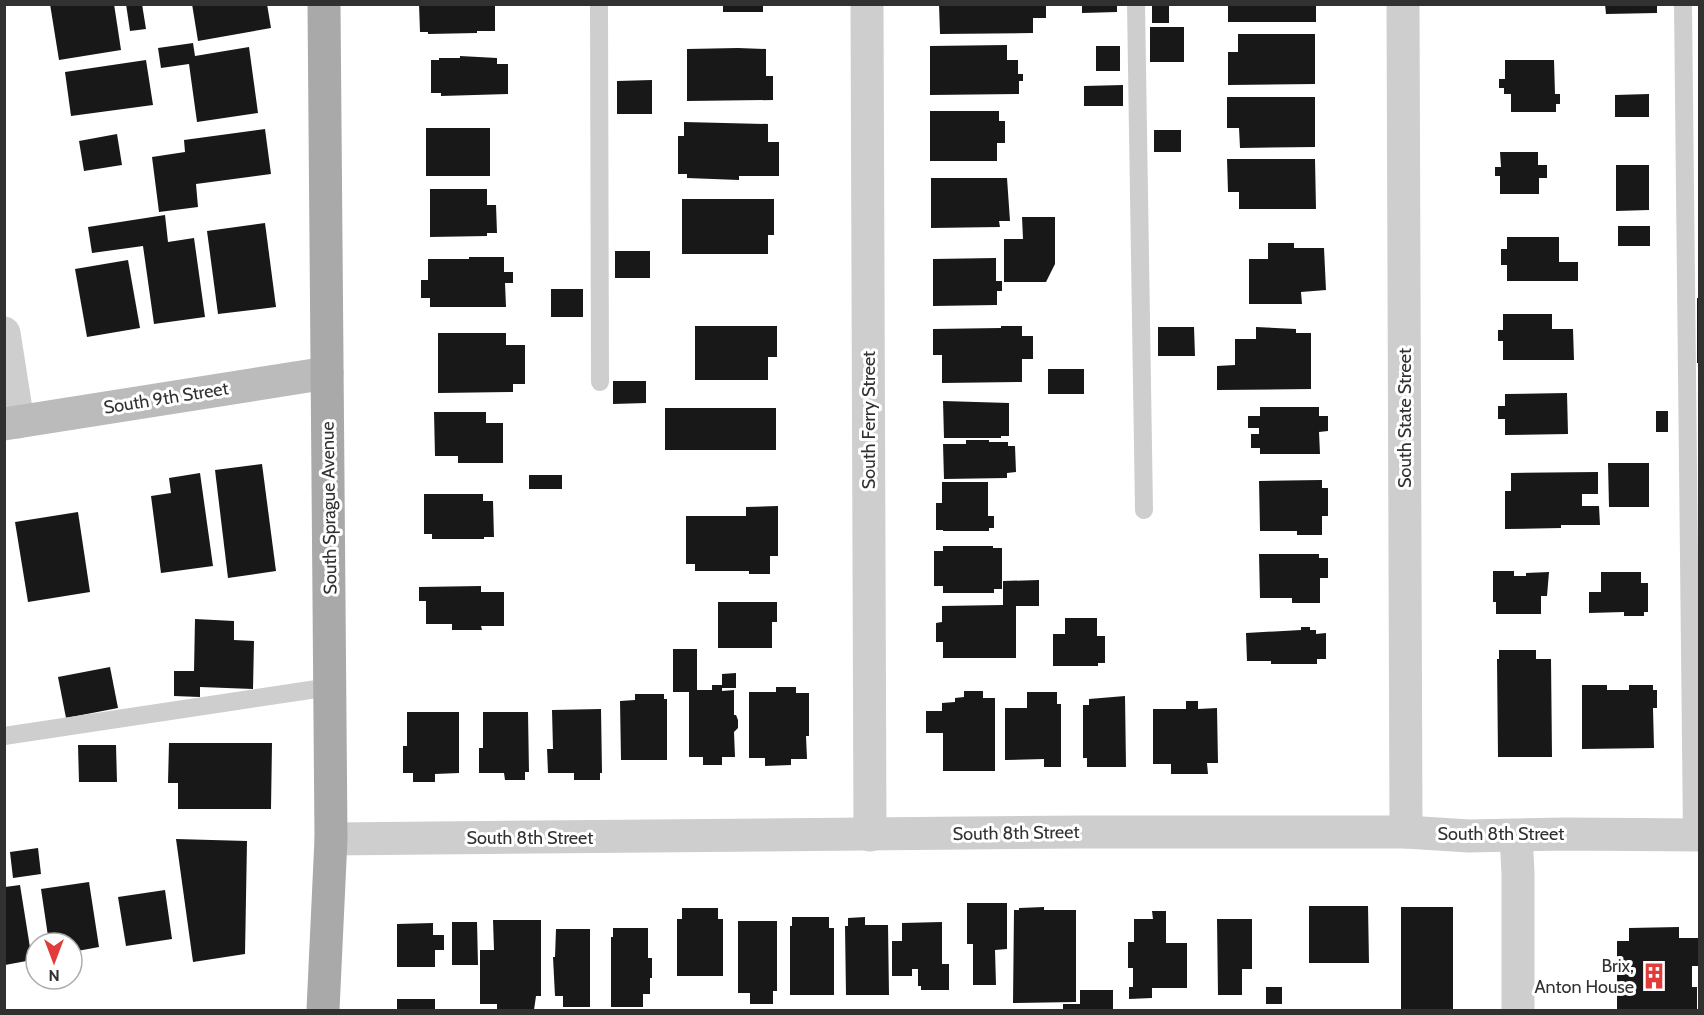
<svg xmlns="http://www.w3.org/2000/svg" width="1704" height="1015" font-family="Cabin,sans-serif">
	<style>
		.building { fill: #181818 }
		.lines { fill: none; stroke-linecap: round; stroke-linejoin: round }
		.lane { stroke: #cecece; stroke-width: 18 }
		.street { stroke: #cecece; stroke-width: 33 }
		.secondary { stroke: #bbb; stroke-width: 33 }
		.primary { stroke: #a9a9a9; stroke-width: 33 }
		.labels { text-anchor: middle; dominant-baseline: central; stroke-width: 6; stroke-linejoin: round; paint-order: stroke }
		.street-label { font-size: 18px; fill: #313131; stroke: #fff }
		.poi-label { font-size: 18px; fill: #313131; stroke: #fff; text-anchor: end }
	</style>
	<rect width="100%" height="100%" fill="#fff"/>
	<!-- building -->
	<g class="building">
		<polygon points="50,4 114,4 121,50 59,60"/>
		<polygon points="126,4 142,4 146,29 130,31"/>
		<polygon points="192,4 267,4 271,28 198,41"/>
		<polygon points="419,4 495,4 495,31 477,31 477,33 428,34 428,32 420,32"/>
		<polygon points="939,4 1046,4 1046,18 1033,18 1033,33 940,34"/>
		<polygon points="1082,4 1117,4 1117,12 1082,13"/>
		<rect x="1152" y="4" width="17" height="19"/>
		<rect x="1228" y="4" width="88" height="18"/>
		<polygon points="1605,4 1657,4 1657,13 1606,14"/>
		<rect x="723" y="5" width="40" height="7"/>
		<rect x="1150" y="27" width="34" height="35"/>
		<polygon points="1238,34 1315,34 1315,84 1228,85 1228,52 1238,52"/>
		<polygon points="193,43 195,56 249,47 258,113 197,122 189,64 161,68 158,48"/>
		<polygon points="1007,45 1007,60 1018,60 1018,74 1023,74 1023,81 1019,81 1019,94 930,95 930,46"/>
		<rect x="1096" y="46" width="24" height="25"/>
		<polygon points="738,48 766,49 766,76 773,76 773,100 687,101 687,49"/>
		<polygon points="460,56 497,58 497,64 508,64 508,94 441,96 441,93 431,93 431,60 439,60 439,58 460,58"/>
		<polygon points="146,60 153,105 71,116 65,72"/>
		<polygon points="1505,60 1554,60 1555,94 1560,94 1560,104 1556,104 1556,112 1511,112 1511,94 1504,94 1504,88 1499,88 1499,79 1505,79"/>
		<polygon points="652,80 652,114 617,114 617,81"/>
		<polygon points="1123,85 1123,106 1084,106 1084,86"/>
		<polygon points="1649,94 1649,117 1615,117 1615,95"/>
		<polygon points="1227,97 1315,97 1315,147 1240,148 1239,128 1227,128"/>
		<polygon points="930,111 999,111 999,121 1005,121 1005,143 997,143 997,161 930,161"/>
		<polygon points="684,122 768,124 768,142 779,142 779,176 739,176 739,180 687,178 687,174 678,174 678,136 684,136"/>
		<rect x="426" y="128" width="64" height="48"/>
		<polygon points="265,129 271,174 196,184 198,207 159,212 152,157 185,152 184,140"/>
		<rect x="1154" y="130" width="27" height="22"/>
		<polygon points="117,134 122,165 84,171 79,141"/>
		<polygon points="1500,152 1538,152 1538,165 1547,165 1547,178 1539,178 1539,194 1500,194 1500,176 1495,176 1495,167 1501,167"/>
		<polygon points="1227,159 1315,159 1316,209 1239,209 1239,192 1228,192"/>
		<polygon points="1616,165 1649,165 1649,210 1616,211"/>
		<polygon points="931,178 1007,178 1010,221 999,221 1000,227 931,228"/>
		<polygon points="430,189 487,189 487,205 496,205 497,233 487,233 487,236 430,237"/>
		<polygon points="682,199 774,199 774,235 768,235 768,254 682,254"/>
		<polygon points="165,215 168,242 194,238 205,317 154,324 143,246 92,253 88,227"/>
		<polygon points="1022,217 1055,217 1055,264 1046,282 1004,282 1004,239 1023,239"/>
		<polygon points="265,223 276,307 218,314 207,231"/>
		<rect x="1618" y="226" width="32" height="20"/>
		<polygon points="1507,237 1559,237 1559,262 1578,262 1578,281 1507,281 1507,265 1501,265 1501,249 1507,249"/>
		<polygon points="1268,243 1294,243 1294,248 1324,248 1326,290 1301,292 1302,304 1249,304 1249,259 1268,259"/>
		<rect x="615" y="251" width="35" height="27"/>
		<polygon points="469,257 504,257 504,272 513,272 513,283 505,283 506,307 430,307 430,298 421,298 421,280 428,280 428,259 469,259"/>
		<polygon points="996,258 996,281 1002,281 1002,291 997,291 997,305 933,306 933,259"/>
		<polygon points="128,260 140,328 87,337 75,269"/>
		<rect x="551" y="289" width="32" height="28"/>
		<rect x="1697" y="298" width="3" height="65"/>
		<polygon points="1503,314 1552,314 1552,329 1573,329 1574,360 1503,360 1503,341 1498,341 1498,330 1503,330"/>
		<polygon points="695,326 777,326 777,357 768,357 768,380 695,380"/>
		<polygon points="1001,326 1022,326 1022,336 1033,336 1033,359 1022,359 1022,382 942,383 942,355 933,355 933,329 1001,328"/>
		<polygon points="1158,327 1194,327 1195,356 1158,356"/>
		<polygon points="1256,327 1296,329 1296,333 1311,333 1311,389 1217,390 1217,366 1235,365 1235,339 1256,339"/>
		<polygon points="438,333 506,333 506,345 525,345 525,384 513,384 513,392 438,393"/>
		<rect x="1048" y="369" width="36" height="25"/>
		<polygon points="613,381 646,381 646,403 613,404"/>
		<polygon points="1567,393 1568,434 1505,435 1505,419 1498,419 1498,406 1505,406 1505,394"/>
		<polygon points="943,401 1009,403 1009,436 1001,436 1001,438 944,438"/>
		<polygon points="1260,407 1319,407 1319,416 1328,416 1328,431 1319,432 1320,454 1260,454 1260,448 1251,448 1251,434 1259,434 1259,428 1248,428 1248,416 1260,416"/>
		<rect x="665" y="408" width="111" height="42"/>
		<rect x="1656" y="411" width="12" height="21"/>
		<polygon points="434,412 486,412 486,423 503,423 503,463 458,463 458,456 435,456"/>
		<polygon points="966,440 989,440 989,442 1008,442 1008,446 1015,446 1016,472 1007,473 1007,478 944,479 943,444 966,444"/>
		<polygon points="1608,463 1649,463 1649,507 1609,507"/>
		<polygon points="262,464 276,571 228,578 215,470"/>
		<polygon points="1598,472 1598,494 1582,494 1582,506 1599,506 1600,525 1561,525 1561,528 1505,529 1505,491 1511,491 1511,473"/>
		<polygon points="200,473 213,566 161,573 151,496 171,493 169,478"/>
		<rect x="529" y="475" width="33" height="14"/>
		<polygon points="1322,480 1322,488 1328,488 1328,516 1322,516 1322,535 1297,535 1297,531 1260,531 1259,481"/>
		<polygon points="942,482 988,482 988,516 994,516 994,528 989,528 989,531 943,531 943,530 936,530 936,503 942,503"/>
		<polygon points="424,494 483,494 483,501 493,501 494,537 484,537 484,539 432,539 432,534 424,534"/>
		<polygon points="778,506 778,556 770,556 770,574 749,574 749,571 695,571 695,564 686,564 686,516 746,516 746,507"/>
		<polygon points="78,512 90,592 28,602 15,522"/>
		<polygon points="943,546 993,546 993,548 1002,548 1002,589 994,589 994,593 943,593 943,586 934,586 934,551 943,551"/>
		<polygon points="1259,554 1319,554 1319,558 1328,558 1328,578 1320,578 1320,603 1292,603 1292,598 1260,598"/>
		<polygon points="1493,571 1514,571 1514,576 1526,576 1526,573 1549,572 1547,596 1541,596 1541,614 1496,614 1496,602 1493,602"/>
		<polygon points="1601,572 1641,572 1641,583 1648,583 1648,612 1644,612 1644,616 1624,616 1624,612 1589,613 1589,592 1601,592"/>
		<polygon points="1039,580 1039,606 1016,606 1016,658 943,658 943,642 936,642 936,623 942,622 942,606 1003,605 1003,581"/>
		<polygon points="481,586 481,592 504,592 504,626 481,626 482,630 452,630 452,624 426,624 426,601 419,601 419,587"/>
		<polygon points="718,602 777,602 777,622 772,622 772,648 718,648"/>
		<polygon points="1065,618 1097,618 1097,636 1105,636 1105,663 1098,663 1098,666 1053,666 1053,634 1065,634"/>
		<polygon points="195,619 234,621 234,640 254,641 253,689 200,687 200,697 174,696 174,671 194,671"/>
		<polygon points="1301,627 1310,627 1310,630 1316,630 1316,634 1326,633 1326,659 1317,659 1317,664 1271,664 1271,661 1247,661 1246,633 1301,630"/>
		<polygon points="673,649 697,649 697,690 712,690 712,685 722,685 722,674 736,673 736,688 722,688 722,691 734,690 734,715 736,715 738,720 738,728 734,732 735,757 722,757 722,765 703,765 703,757 689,757 689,692 673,692"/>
		<polygon points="1499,650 1536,650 1536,659 1551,659 1552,757 1498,757 1497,659 1499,659"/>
		<polygon points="110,667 118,708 66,718 58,677"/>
		<polygon points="1582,685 1607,685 1607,690 1629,690 1629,685 1653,685 1653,690 1657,690 1657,708 1653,708 1654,748 1582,749"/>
		<polygon points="776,687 796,687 796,693 809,693 809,736 806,736 807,759 791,759 791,765 765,766 765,758 749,758 749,692 776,692"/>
		<polygon points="964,691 983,691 983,698 995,698 995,771 943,771 943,733 926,733 926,711 942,711 942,703 955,702 955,698 964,697"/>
		<polygon points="1027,692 1057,692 1057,704 1061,704 1061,767 1044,767 1044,759 1005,760 1005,708 1027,708"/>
		<polygon points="635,694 664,694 664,699 667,699 667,760 621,760 620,701 635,700"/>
		<polygon points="1125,696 1126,767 1087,767 1087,758 1083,758 1083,705 1089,705 1089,699"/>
		<polygon points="1186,701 1198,701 1198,709 1217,708 1218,763 1207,763 1208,774 1171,774 1171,764 1153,764 1153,709 1186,709"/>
		<polygon points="601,709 602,773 600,773 600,780 574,780 574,773 548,773 547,749 553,749 552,710"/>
		<polygon points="407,712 459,712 459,773 435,774 435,782 413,782 413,773 403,773 403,746 407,746"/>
		<polygon points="483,712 528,712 529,772 525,772 525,780 505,780 504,773 479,773 479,748 483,748"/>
		<polygon points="169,743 272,743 271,809 178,809 178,783 168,783"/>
		<polygon points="78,745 116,745 117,782 79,782"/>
		<polygon points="176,839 247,841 245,954 193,962"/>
		<polygon points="38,848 41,874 13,878 10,852"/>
		<polygon points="89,882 99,947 72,952 72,943 49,943 41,889"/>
		<polygon points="20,885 32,960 5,965 5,887"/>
		<polygon points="165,890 172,939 126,946 118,897"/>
		<polygon points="967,903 1007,903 1007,949 995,950 996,985 973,985 973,944 967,944"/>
		<polygon points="1309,906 1368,906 1369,963 1309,963"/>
		<polygon points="1044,907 1044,910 1076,910 1076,1002 1013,1003 1014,910 1019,910 1019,908"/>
		<rect x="1401" y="907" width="52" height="103"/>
		<polygon points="682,908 718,908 718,919 723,919 723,976 677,976 677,919 682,919"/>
		<polygon points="1152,911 1166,911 1166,943 1187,943 1187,988 1152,988 1152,998 1129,999 1129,987 1133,987 1133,968 1128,968 1128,942 1134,942 1134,919 1153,919"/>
		<polygon points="792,917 829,917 829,928 834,928 834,995 790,995 790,926 792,926"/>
		<polygon points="865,917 865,925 888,925 889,995 846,995 845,926 848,926 848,918"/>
		<polygon points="1217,919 1252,919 1252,969 1242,969 1242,995 1218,995"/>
		<polygon points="493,920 541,920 541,996 536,996 534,1010 497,1010 497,1004 480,1004 480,950 494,950"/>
		<polygon points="738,921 777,921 777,991 773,991 773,1004 750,1004 750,993 738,993"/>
		<polygon points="452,922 477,922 478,965 452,965"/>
		<polygon points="942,922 942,964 949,964 949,990 921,990 921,986 918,986 918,969 912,969 912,976 892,976 892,941 902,941 902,923"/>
		<polygon points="433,923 433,935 444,935 444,950 435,950 435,967 397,967 397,924"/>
		<polygon points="1679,927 1679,938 1698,938 1698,966 1692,966 1692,987 1697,987 1697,1010 1617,1010 1617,941 1629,941 1629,928"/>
		<polygon points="613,928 648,928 648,958 652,958 652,978 650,978 650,994 643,994 643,1007 611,1007 611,937 613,937"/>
		<polygon points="556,929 590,929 590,1007 563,1007 563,996 555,996 553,957 555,957"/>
		<rect x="1266" y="987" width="16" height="17"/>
		<polygon points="1080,990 1113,990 1113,1010 1063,1010 1063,1004 1080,1004"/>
		<rect x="397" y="999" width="38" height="11"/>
	</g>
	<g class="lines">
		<!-- lane -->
		<g class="lane">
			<polyline points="599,4 600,382"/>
			<polyline points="1136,4 1144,510"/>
			<polyline points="1683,4 1692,835"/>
			<polyline points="4,736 330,687"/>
		</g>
		<!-- street -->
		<g class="street">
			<polyline points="867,4 870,835"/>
			<polyline points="1403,4 1406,832"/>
			<polyline points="4,333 18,422"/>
			<polyline points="1516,836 1518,873 1518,1010"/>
			<polyline points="331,839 1083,832 1406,832 1469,836 1565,834 1700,835"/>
		</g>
		<!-- secondary -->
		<polyline class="secondary" points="4,424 327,373"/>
		<!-- primary -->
		<polyline class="primary" points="323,1010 331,839 324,4"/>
	</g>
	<!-- icons -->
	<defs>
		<g id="building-bare" transform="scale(2.07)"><path d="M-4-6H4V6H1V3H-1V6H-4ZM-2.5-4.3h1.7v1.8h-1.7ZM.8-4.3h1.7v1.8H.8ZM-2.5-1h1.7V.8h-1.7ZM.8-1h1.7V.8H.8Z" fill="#e13c39" stroke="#fff" stroke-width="2.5" paint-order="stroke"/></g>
	</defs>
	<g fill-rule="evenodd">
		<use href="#building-bare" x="1654" y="976"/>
	</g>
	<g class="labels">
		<!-- street labels -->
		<g class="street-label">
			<text transform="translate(166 398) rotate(-9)">South 9th Street</text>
			<text transform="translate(1405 418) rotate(-90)">South State Street</text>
			<text transform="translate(869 420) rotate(-90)">South Ferry Street</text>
			<text transform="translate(329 508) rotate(-91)">South Sprague Avenue</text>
			<text transform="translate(1016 833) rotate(-1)">South 8th Street</text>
			<text x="1501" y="834">South 8th Street</text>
			<text x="530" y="838">South 8th Street</text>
		</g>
		<!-- poi labels -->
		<g class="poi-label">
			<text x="1634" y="966">Brix,<tspan x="1634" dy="21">Anton House</tspan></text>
		</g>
	</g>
	<!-- border -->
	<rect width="1704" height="1015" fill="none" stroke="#313131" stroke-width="12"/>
	<!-- north arrow -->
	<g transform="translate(54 961) rotate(180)"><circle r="28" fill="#ffffff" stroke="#adadad" stroke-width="1.5"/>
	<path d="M0-4.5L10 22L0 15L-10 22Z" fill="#e13c39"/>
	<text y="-9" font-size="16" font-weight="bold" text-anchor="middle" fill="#313131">N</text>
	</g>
</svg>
